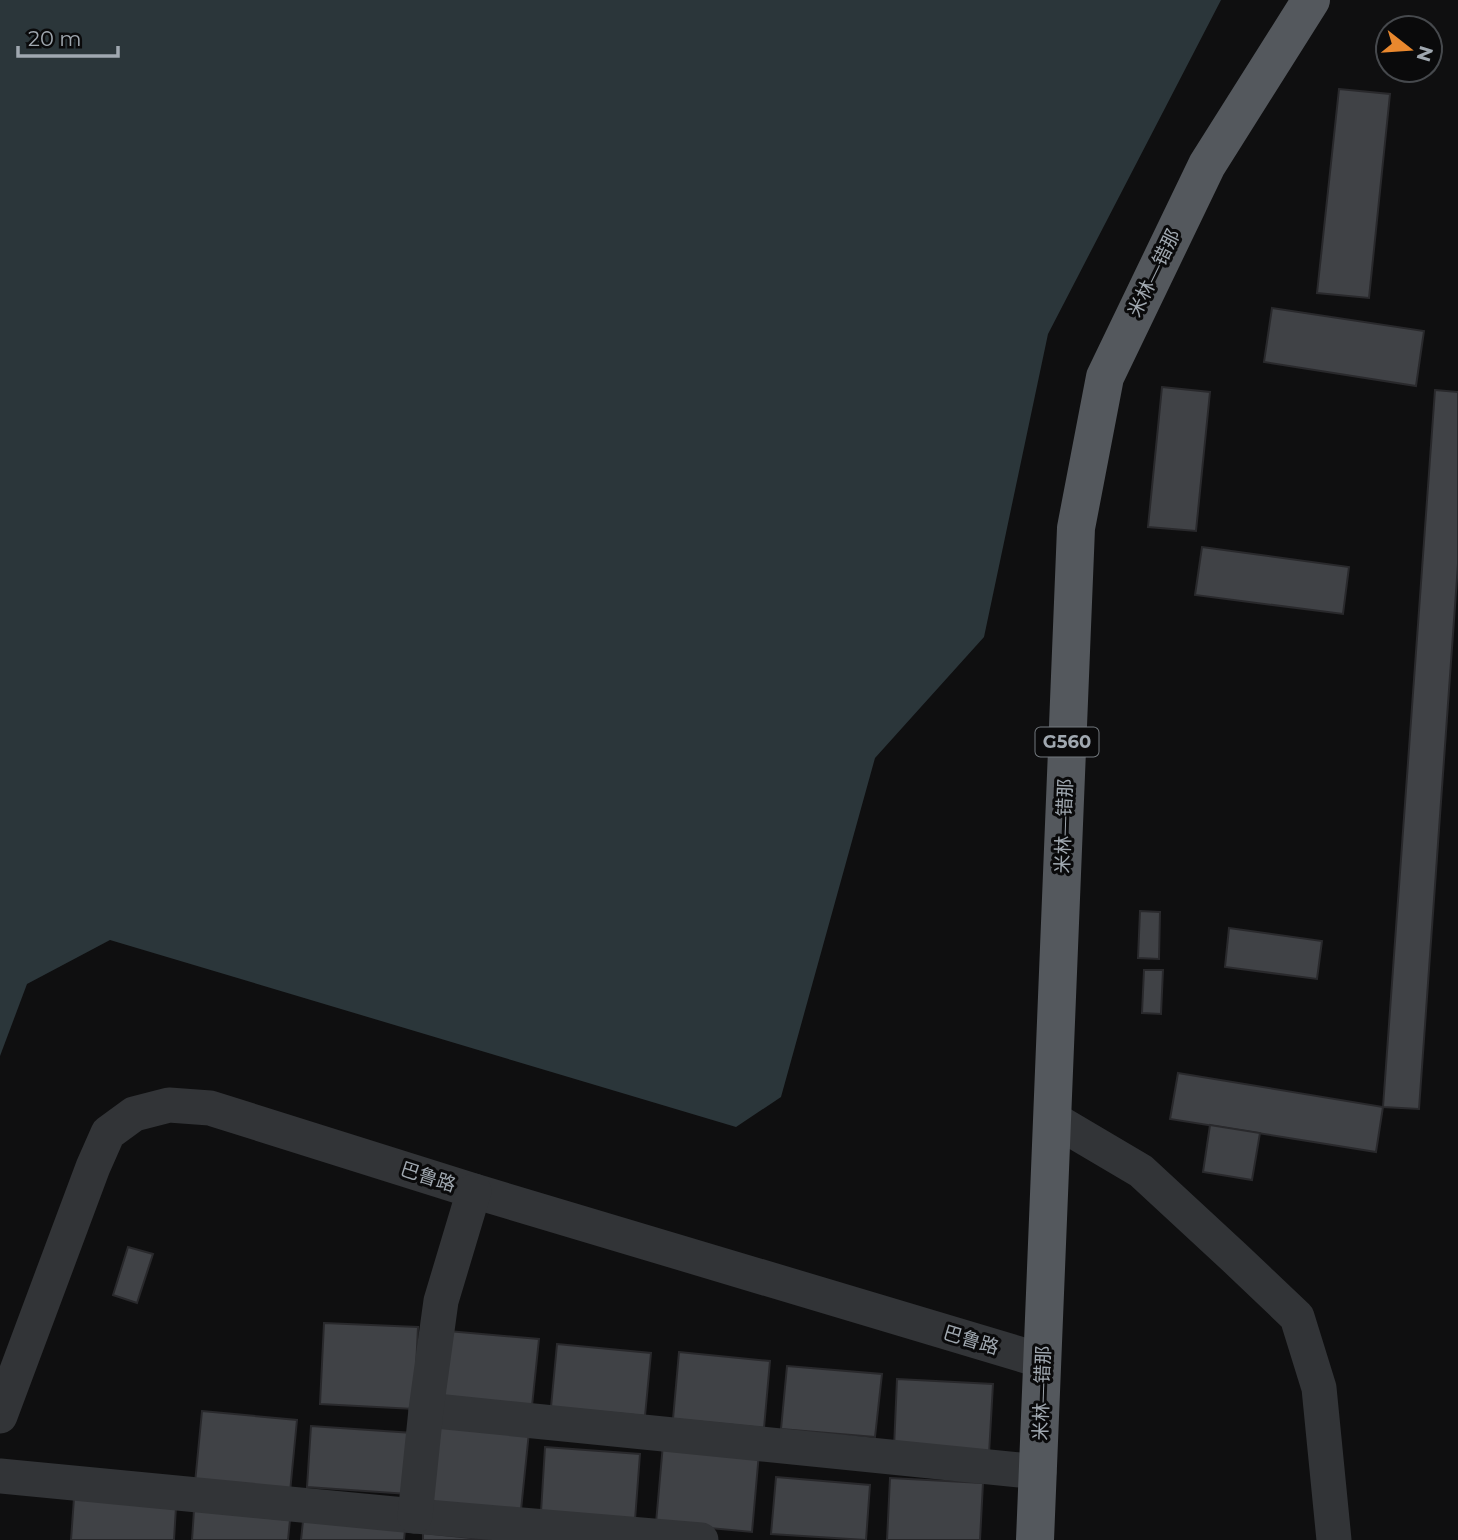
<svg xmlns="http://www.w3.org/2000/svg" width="1458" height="1540" font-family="Montserrat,'Noto Sans SC',sans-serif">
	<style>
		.water { fill: #2b363a }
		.building { fill: #404246; stroke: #29292c; stroke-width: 2 }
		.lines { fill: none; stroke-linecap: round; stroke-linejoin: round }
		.minor { stroke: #323437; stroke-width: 35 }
		.trunk { stroke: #54585d; stroke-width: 38 }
		.labels { text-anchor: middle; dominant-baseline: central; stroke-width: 6; stroke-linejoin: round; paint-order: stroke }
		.shield { fill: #0a0a0b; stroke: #73797e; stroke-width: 2 }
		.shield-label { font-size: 18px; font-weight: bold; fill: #a0a8b0 }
		.street-label { font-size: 19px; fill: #a0a8b0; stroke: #0a0a0b }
	</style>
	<rect width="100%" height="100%" fill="#0f0f10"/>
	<!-- water -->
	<polygon class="water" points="0,0 1221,0 1048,334 984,637 875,758 781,1097 736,1127 110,940 27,984 0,1056"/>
	<!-- building -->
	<g class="building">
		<polygon points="1339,89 1390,94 1369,298 1317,293"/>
		<polygon points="1272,308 1424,331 1416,386 1264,362"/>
		<polygon points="1162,387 1210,392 1196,531 1148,527"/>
		<polygon points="1435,390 1458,392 1458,564 1419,1109 1383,1107"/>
		<polygon points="1202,547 1349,567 1343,614 1195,595"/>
		<polygon points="1140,911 1160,912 1159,959 1138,958"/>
		<polygon points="1229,928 1322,941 1317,979 1225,967"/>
		<polygon points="1144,970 1163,970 1161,1014 1142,1013"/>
		<polygon points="1178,1073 1383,1107 1376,1152 1170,1119"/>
		<polygon points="1210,1125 1260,1133 1252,1180 1203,1172"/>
		<polygon points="128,1247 153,1254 137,1303 113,1295"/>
		<polygon points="324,1323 418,1327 414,1409 320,1404"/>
		<polygon points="448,1331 539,1339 532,1406 442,1397"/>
		<polygon points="557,1344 651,1353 645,1416 551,1407"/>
		<polygon points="679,1352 770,1361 764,1428 673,1419"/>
		<polygon points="787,1366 882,1374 875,1437 781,1429"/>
		<polygon points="897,1379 993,1384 989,1454 894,1448"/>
		<polygon points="202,1411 297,1420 290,1492 195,1483"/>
		<polygon points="432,1423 529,1432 521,1510 425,1502"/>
		<polygon points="311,1426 413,1433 408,1494 307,1487"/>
		<polygon points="663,1444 759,1453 752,1532 656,1523"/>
		<polygon points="545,1447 640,1454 635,1520 541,1512"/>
		<polygon points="776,1477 870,1485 866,1540 771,1534"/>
		<polygon points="890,1478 983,1483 980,1540 887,1540"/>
		<polygon points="74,1498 176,1507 174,1540 71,1540"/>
		<polygon points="194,1510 290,1520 288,1540 192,1540"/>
		<polygon points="303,1521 405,1530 404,1540 301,1540"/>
		<polygon points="423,1533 491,1540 423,1540"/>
	</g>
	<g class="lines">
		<!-- minor -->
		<g class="minor">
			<polyline points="1053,1119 1141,1171 1235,1258 1297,1317 1319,1388 1334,1540"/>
			<polyline points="426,1410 1039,1472"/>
			<polyline points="0,1416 93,1167 108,1133 134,1114 169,1105 210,1108 474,1191 1043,1361"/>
			<polyline points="0,1476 415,1516 701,1540"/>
			<polyline points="415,1516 426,1410 441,1301 474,1191"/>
		</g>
		<!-- trunk -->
		<polyline class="trunk" points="1035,1540 1076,528 1105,377 1207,165 1311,0"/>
	</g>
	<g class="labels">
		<!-- shield labels -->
		<rect class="shield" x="1035.5" y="727.5" width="63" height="29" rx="5"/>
		<g class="shield-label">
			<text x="1067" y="742">G560</text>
		</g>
		<!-- street labels -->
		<g class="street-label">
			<text transform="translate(1154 273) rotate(-64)">米林—错那</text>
			<text transform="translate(1064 826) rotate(-88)">米林—错那</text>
			<text transform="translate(428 1177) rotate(18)">巴鲁路</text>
			<text transform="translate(971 1340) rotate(17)">巴鲁路</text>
			<text transform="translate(1042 1393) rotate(-88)">米林—错那</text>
		</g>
	</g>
	<!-- north arrow -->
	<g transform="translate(1409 49) rotate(107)"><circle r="33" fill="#0a0a0b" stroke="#46494d" stroke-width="2"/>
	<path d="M0-5L12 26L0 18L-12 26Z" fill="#e9882e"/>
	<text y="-10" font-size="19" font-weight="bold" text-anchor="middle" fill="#a0a8b0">N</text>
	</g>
	<!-- scale -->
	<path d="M18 46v10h100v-10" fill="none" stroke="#a0a8b0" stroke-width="3.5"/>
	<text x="28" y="46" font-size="21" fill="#a0a8b0" stroke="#0a0a0b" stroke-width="5" paint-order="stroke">20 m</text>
</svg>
